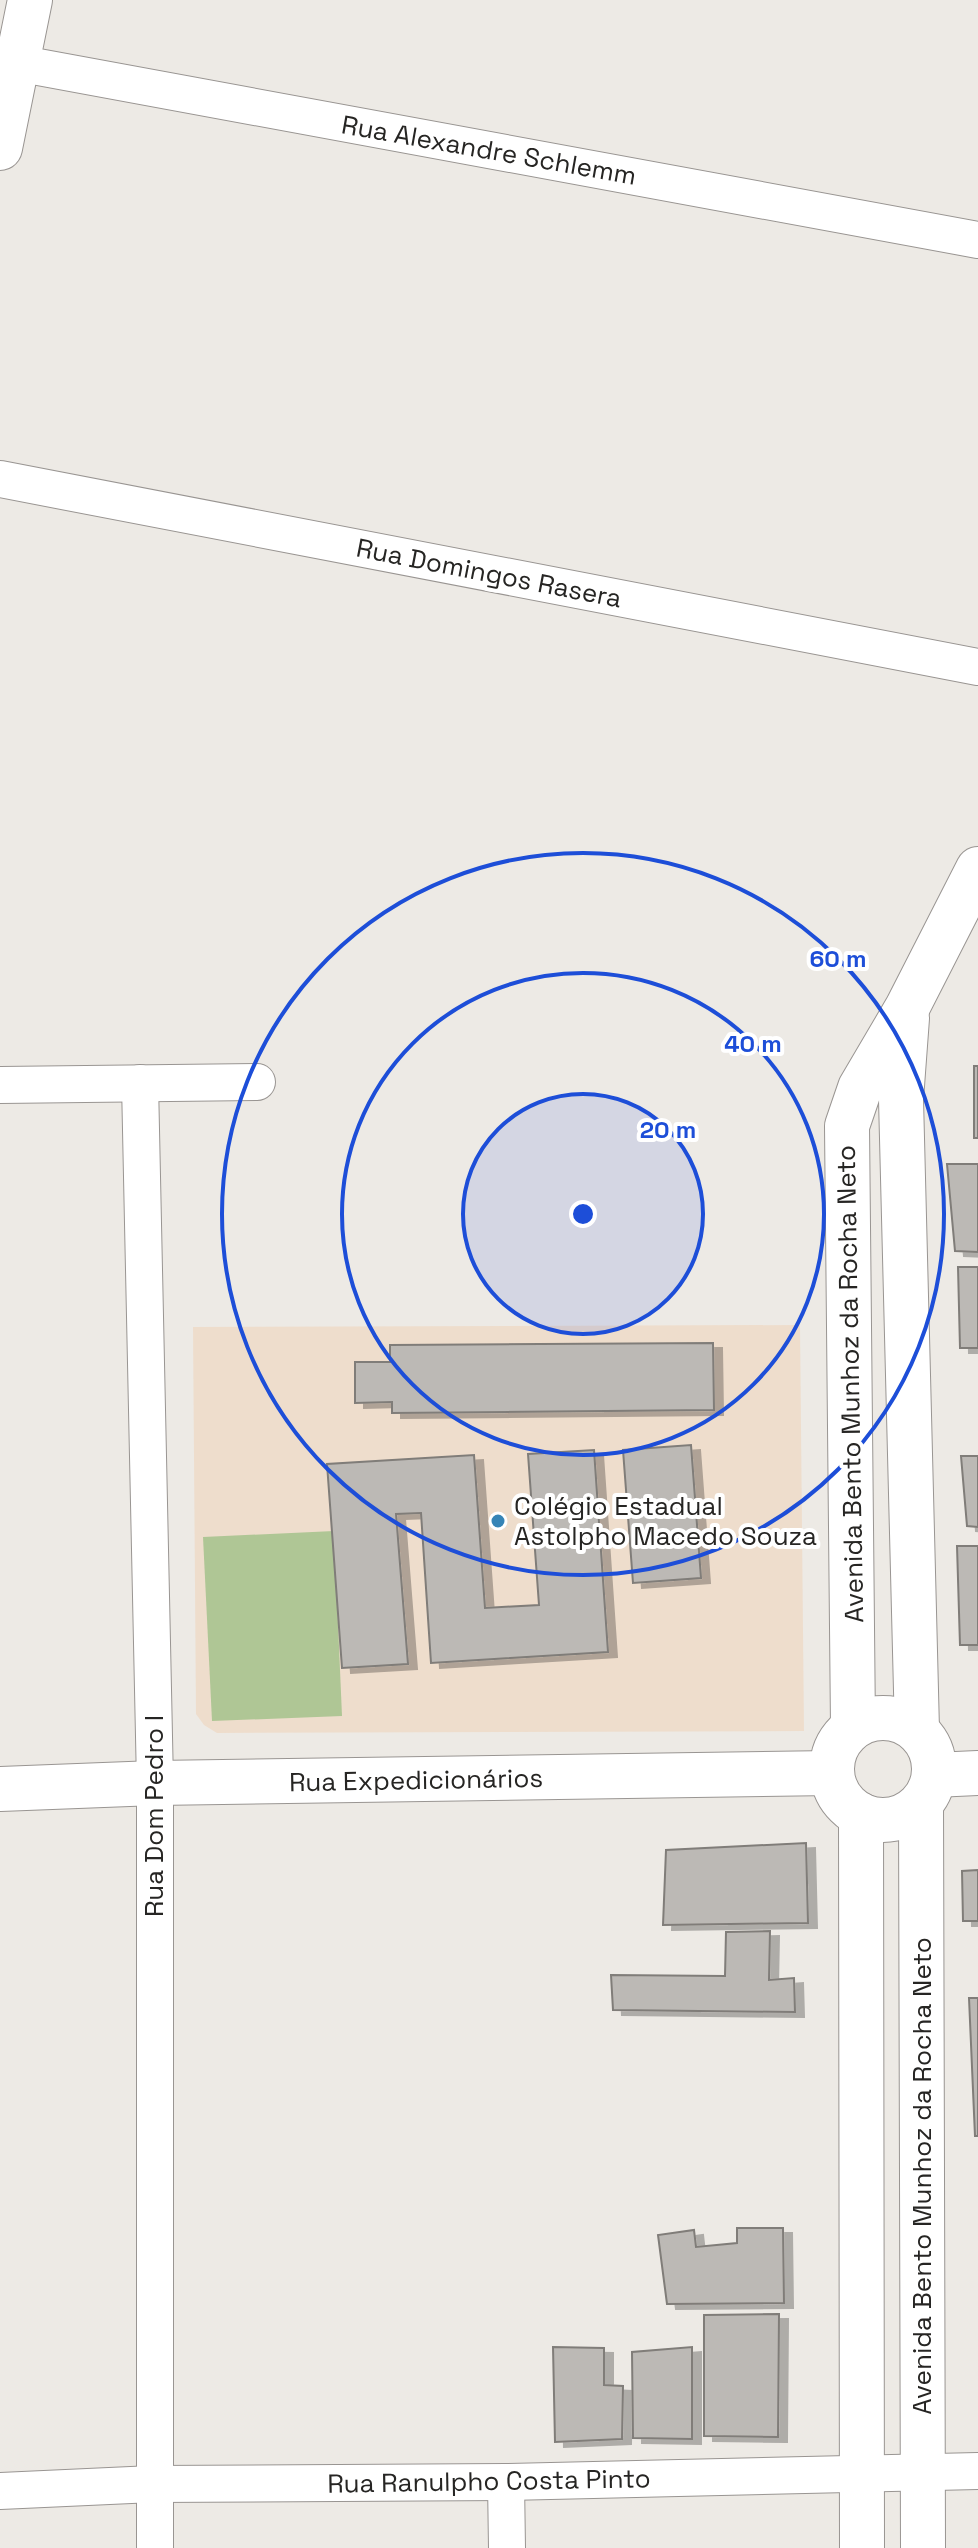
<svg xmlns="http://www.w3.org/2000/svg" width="978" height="2548" font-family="'Space Grotesk',sans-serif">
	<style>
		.education { fill: #edc }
		.green { fill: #afc695 }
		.building { fill: #bcb9b5; stroke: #807d79; stroke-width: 2; filter: url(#shadow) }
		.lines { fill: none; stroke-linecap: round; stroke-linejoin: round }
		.minor-casing { stroke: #999592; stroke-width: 38 }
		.tertiary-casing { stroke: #999592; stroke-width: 46 }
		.secondary-casing { stroke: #999592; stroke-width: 46 }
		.minor { stroke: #fff; stroke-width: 36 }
		.tertiary { stroke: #fff; stroke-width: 44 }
		.secondary { stroke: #fff; stroke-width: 44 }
		.ring { fill: none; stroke: #1d4ed8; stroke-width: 4 }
		.poi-dot { fill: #3684b6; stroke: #fff; stroke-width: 3 }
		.labels { text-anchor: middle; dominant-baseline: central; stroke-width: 8; stroke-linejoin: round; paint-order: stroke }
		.street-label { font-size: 26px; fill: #262523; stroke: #fff }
		.poi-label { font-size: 26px; fill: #262523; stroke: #fff; text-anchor: start }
		.centre { fill: #1d4ed8; stroke: #fff; stroke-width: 4 }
		.ring-label { font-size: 24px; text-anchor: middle; font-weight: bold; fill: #1d4ed8; stroke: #fff; stroke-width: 8; stroke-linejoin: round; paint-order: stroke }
	</style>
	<defs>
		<filter id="shadow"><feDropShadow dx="9" dy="5" stdDeviation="0" flood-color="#0004"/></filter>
	</defs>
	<rect width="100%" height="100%" fill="#edeae5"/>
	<!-- education -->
	<polygon class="education" points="800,1325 804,1731 217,1733 204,1725 196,1714 193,1327"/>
	<!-- green -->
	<polygon class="green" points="334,1531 342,1716 212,1721 203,1537"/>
	<!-- building -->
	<g class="building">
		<rect x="974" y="1066" width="4" height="72"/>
		<polygon points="947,1164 978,1164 978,1252 955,1251"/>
		<polygon points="958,1267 978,1267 978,1348 960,1348"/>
		<polygon points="713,1343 714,1410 392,1413 392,1402 355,1403 355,1362 390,1362 390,1345"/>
		<polygon points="691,1445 701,1578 633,1583 623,1450"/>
		<polygon points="594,1450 608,1652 431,1663 421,1513 396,1514 408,1664 342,1668 327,1464 474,1455 485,1608 539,1605 528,1454"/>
		<polygon points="961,1456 978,1456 978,1527 967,1526"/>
		<polygon points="957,1546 978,1546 978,1645 960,1645"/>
		<polygon points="806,1843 808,1923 663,1925 666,1850"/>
		<polygon points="978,1870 978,1921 963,1921 962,1871"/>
		<polygon points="770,1931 769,1980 794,1978 795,2012 613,2010 611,1975 725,1976 726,1932"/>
		<polygon points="969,1998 978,1998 978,2136 975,2136"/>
		<polygon points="737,2228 783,2228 784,2303 667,2304 658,2235 694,2230 696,2247 737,2243"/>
		<polygon points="779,2314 778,2437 704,2436 704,2315"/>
		<polygon points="553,2347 604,2348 604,2385 623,2386 622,2439 555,2442"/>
		<polygon points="692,2347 692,2439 633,2438 632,2352"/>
	</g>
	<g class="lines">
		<!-- minor casing -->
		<g class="minor-casing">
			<g id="minor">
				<polyline points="0,60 978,240"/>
				<polyline points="0,479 978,667"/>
				<polyline points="140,1083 155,1783 155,2548"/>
				<polyline points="0,1085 257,1082"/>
				<polyline points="506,2482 507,2548"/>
				<polyline points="0,2491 153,2484 506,2482 978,2471"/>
			</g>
		</g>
		<!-- tertiary casing -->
		<g class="tertiary-casing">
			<g id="tertiary">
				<polyline points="934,1775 978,1773"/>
				<polyline points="0,1789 155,1783 832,1773"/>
			</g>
		</g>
		<!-- secondary casing -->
		<g class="secondary-casing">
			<g id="secondary">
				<polyline points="0,148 30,0"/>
				<polyline points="907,1018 901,1099 917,1730"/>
				<circle cx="883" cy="1769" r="51"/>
				<polyline points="853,1727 847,1126 860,1088 907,1008 978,869"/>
				<polyline points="921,1804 923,2548"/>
				<polyline points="861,1815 862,2548"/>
			</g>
		</g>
		<!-- minor -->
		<use href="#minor" class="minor"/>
		<!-- tertiary -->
		<use href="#tertiary" class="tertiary"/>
		<!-- secondary -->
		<use href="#secondary" class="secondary"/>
	</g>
	<!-- distance rings -->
	<circle cx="583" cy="1214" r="120" fill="#1d4ed8" fill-opacity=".12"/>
	<g class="ring">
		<circle cx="583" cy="1214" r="120"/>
		<circle cx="583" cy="1214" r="241"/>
		<circle cx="583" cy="1214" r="361"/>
	</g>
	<!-- markers -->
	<circle class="poi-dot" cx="498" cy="1521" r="8"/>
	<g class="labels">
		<!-- street labels -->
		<g class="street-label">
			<text transform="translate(489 150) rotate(10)">Rua Alexandre Schlemm</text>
			<text transform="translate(489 573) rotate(11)">Rua Domingos Rasera</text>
			<text transform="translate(850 1384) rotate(-91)">Avenida Bento Munhoz da Rocha Neto</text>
			<text transform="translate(416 1780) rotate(-1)">Rua Expedicionários</text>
			<text transform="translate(154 1816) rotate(-90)">Rua Dom Pedro I</text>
			<text transform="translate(922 2176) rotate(-90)">Avenida Bento Munhoz da Rocha Neto</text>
			<text transform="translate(489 2481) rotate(-1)">Rua Ranulpho Costa Pinto</text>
		</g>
		<!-- poi labels -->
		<g class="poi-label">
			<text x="514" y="1506">Colégio Estadual<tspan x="514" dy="30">Astolpho Macedo Souza</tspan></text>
		</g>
	</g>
	<circle cx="583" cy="1214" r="12" class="centre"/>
	<g class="ring-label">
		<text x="838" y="967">60 m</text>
		<text x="753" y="1052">40 m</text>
		<text x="668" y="1138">20 m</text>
	</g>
</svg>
